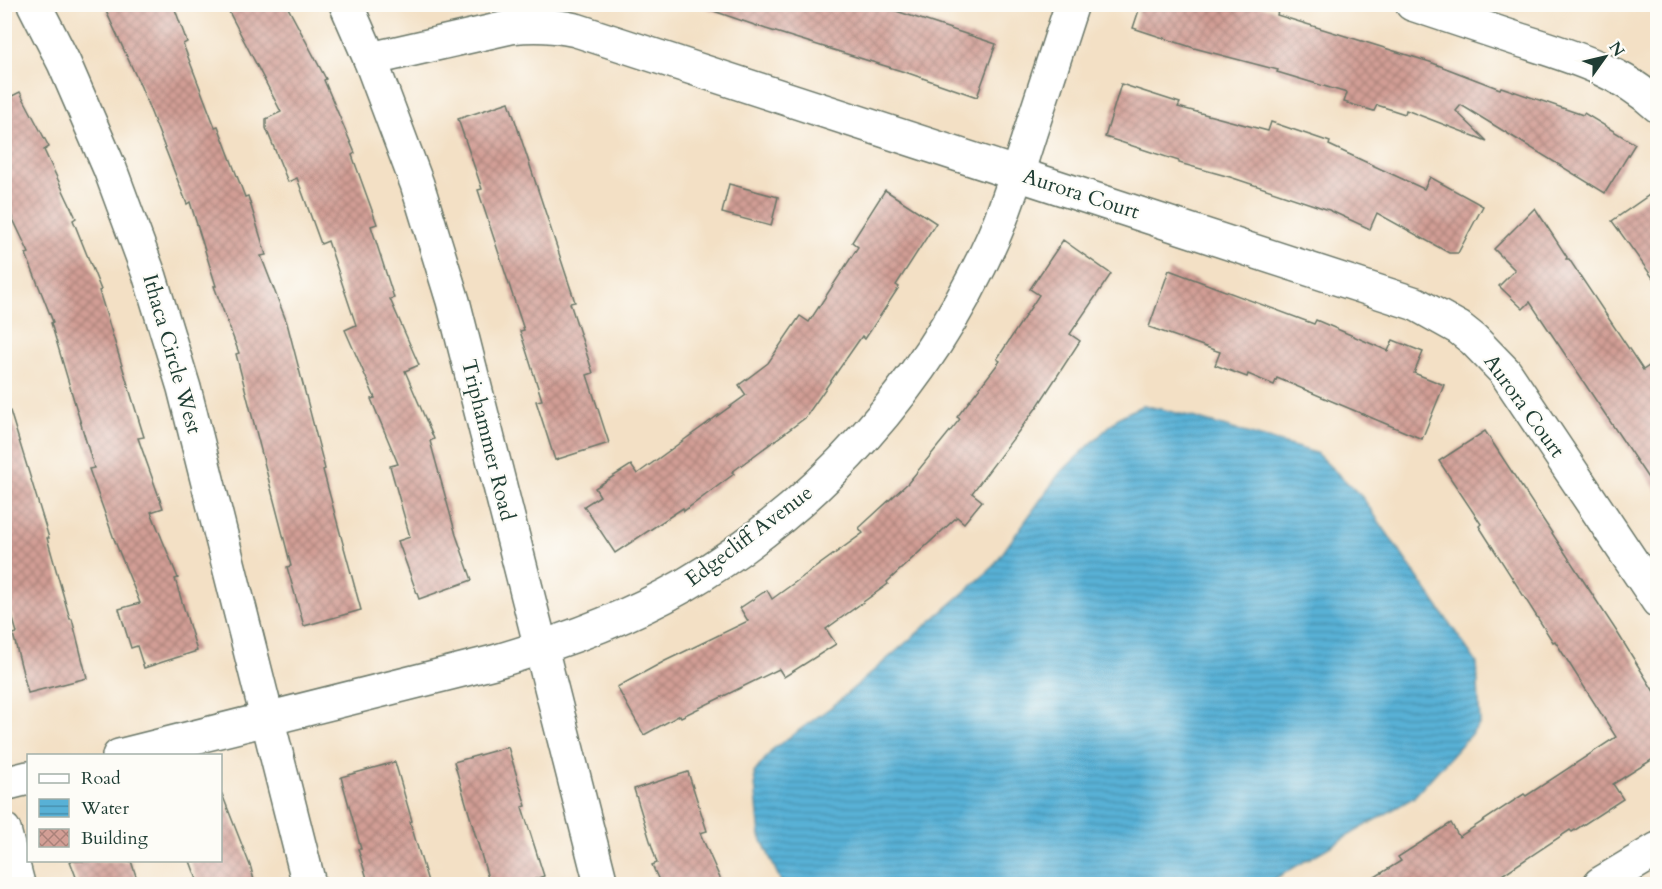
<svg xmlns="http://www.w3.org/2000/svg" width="1662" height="889" font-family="Cardo,serif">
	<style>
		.water { fill: url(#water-rules); stroke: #3c7785; stroke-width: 1.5 }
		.building { fill: url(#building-cross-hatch) }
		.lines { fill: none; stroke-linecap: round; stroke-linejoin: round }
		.minor-casing { stroke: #697667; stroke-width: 36 }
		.minor { stroke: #fff; stroke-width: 33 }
		.labels { text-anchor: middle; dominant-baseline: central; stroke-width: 4.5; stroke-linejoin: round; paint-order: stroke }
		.street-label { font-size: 21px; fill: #1f3d34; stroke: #fdfcf7 }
	</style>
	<defs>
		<pattern id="water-rules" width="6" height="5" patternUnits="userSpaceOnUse" patternTransform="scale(1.5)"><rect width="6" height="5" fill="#58b1d6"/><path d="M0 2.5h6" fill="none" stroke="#4891ae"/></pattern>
		<pattern id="building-cross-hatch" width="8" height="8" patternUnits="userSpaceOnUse" patternTransform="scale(1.5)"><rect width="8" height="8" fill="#d29e95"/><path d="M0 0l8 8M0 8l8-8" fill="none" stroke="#aa827a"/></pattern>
	</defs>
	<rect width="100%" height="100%" fill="#fdfcf7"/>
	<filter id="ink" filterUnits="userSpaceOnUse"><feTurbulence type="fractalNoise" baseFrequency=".0167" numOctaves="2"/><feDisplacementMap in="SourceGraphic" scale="12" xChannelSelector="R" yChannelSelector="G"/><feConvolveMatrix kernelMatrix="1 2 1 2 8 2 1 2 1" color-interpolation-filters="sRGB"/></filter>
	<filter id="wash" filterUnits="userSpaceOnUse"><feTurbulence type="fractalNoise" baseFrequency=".008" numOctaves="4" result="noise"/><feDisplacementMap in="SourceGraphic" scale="24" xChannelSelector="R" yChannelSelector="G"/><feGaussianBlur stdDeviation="1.35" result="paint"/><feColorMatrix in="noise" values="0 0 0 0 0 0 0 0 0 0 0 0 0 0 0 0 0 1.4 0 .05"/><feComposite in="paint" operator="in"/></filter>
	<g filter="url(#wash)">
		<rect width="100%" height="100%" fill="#f3e0c5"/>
		<!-- water -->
		<polygon class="water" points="1143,405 1185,415 1316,453 1362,497 1477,663 1480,724 1413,798 1266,884 782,884 760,836 754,773 773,749 834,705 991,569 1059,474 1119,417"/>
		<g id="blocks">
			<!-- building -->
			<g class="building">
				<polygon points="121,4 173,4 187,42 183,44 215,127 218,126 245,197 248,196 266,255 261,256 287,323 325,469 323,470 361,610 304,626 287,567 291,566 236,354 239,353 214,286 216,286 190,202 187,204 141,87 106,11"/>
				<polygon points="225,4 286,4 326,79 324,80 355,153 352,155 377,224 371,226 394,298 390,299 419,365 405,371 434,439 430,441 456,535 472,580 419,599 398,541 410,537 390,466 398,464 371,399 375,398 345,330 356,325 328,241 321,244 297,178 288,182 266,128 266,119 281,112"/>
				<polygon points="706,4 878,5 996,44 977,97 908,73 766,29 705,8"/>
				<polygon points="1141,4 1252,4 1278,11 1277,15 1430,62 1500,89 1501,87 1583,115 1584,113 1635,144 1605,193 1461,105 1456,111 1487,141 1406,110 1405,114 1377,105 1374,111 1344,102 1347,93 1277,72 1278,70 1194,48 1133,28"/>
				<polygon points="1121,84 1180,103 1178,107 1268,131 1271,122 1330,142 1329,145 1424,189 1430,177 1483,206 1458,253 1449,253 1377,213 1370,229 1329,210 1230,177 1179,163 1179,161 1105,137"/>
				<polygon points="20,92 49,147 44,150 76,218 73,220 101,290 99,291 144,437 138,438 163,508 151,512 178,578 175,579 197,651 144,668 137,646 131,648 119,609 140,603 114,539 89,469 94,468 51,323 53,322 26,254 29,253 4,200 4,100"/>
				<polygon points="509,102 575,302 570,303 593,373 587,375 609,443 555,460 536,401 542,400 520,331 524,330 478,190 482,189 458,119"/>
				<polygon points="729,184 778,197 771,226 722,213"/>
				<polygon points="1658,189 1658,285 1612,221"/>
				<polygon points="885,190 936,223 896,285 899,287 865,339 862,336 805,418 732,472 734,474 684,511 683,508 615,553 584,506 600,496 595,488 631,465 637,474 746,395 739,385 768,363 800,316 809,322 858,247 852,242"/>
				<polygon points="1535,208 1567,257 1566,259 1569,259 1643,370 1658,360 1658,493 1530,302 1523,309 1499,286 1515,270 1494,249"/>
				<polygon points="1063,240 1111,274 1070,334 1080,341 1037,407 972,493 982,501 964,523 957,517 887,582 888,584 826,629 836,644 784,677 779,669 681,717 680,715 644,735 617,687 665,661 748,621 740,608 767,590 772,599 863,533 859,528 908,483 960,419 957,417 1000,361 997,359 1039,295 1030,289"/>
				<polygon points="1169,270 1314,324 1316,320 1388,351 1393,340 1423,352 1414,373 1444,385 1422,439 1277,378 1274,385 1248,374 1247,377 1215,365 1220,352 1149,327"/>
				<polygon points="10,411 49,538 47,538 70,619 72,619 87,678 28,693 13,634 17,633 4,588 4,412"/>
				<polygon points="1485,431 1617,632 1658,698 1658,756 1613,784 1623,799 1572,832 1570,830 1487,885 1362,885 1401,861 1398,857 1451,823 1459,837 1524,794 1526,796 1616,737 1555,641 1553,642 1479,526 1481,524 1439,461"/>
				<polygon points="508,747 526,806 522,807 544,876 519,885 490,885 454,762"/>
				<polygon points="395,762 412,821 410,822 429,885 369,885 358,849 361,849 341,777"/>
				<polygon points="688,772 707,831 700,833 723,885 661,885 652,865 657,863 634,789"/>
				<polygon points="222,794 251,868 255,885 199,885 190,861 220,861 220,795"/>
				<polygon points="70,861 131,861 139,885 79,885"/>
			</g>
		</g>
	</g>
	<g filter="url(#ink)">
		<use href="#blocks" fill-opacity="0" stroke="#697667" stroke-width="1.5"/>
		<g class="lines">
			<!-- minor casing -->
			<g class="minor-casing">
				<g id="minor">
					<polyline points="34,4 64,63 110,169 150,277 184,388 309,884"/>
					<polyline points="346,4 370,59 417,184 453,301 601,884"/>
					<path d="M 1412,4 C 1447,16 1482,27 1517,39 C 1566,55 1619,69 1658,106"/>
					<path d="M 370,59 L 511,27 C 534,24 554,25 576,30 L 1416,304 L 1459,328 L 1474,340 L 1505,372 L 1658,601"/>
					<path d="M 119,756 L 494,662 C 559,643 624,620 683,586 C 820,506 928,383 993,238 C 1008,204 1019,168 1030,133 C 1044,90 1058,47 1072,4"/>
					<polyline points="4,784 28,778"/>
					<polyline points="4,830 18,884"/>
					<polyline points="1600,884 1658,849"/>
				</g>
			</g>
			<!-- minor -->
			<use href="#minor" class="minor"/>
		</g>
	</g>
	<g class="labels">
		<!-- street labels -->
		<g class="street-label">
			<text transform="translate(1081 194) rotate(18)">Aurora Court</text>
			<text transform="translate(172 354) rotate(74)">Ithaca Circle West</text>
			<text transform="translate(1524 406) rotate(54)">Aurora Court</text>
			<text transform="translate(488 440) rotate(76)">Triphammer Road</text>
			<text transform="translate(749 536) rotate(-37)">Edgecliff Avenue</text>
		</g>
	</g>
	<!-- margin -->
	<rect width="1662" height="889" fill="none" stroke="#fdfcf7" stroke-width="24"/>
	<!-- legend -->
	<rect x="27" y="754" width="195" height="108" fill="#fdfcf7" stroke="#a4b0a9" stroke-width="1.5"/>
	<rect x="39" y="774" width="30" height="9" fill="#ffffff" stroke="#a4b0a9" stroke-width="1.5"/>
	<text x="81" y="784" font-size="18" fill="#1f3d34">Road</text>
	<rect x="39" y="799" width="30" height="18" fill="url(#water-rules)" stroke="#a4b0a9" stroke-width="1.5"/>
	<text x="81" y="814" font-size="18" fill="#1f3d34">Water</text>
	<rect x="39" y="829" width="30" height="18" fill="url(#building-cross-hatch)" stroke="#a4b0a9" stroke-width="1.5"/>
	<text x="81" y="844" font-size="18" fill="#1f3d34">Building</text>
	<!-- north arrow -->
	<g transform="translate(1605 57) rotate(56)" stroke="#fdfcf7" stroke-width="4.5" paint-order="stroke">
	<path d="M0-4.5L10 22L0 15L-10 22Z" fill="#1f3d34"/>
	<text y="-9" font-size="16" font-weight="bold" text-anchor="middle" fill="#1f3d34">N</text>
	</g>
</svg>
